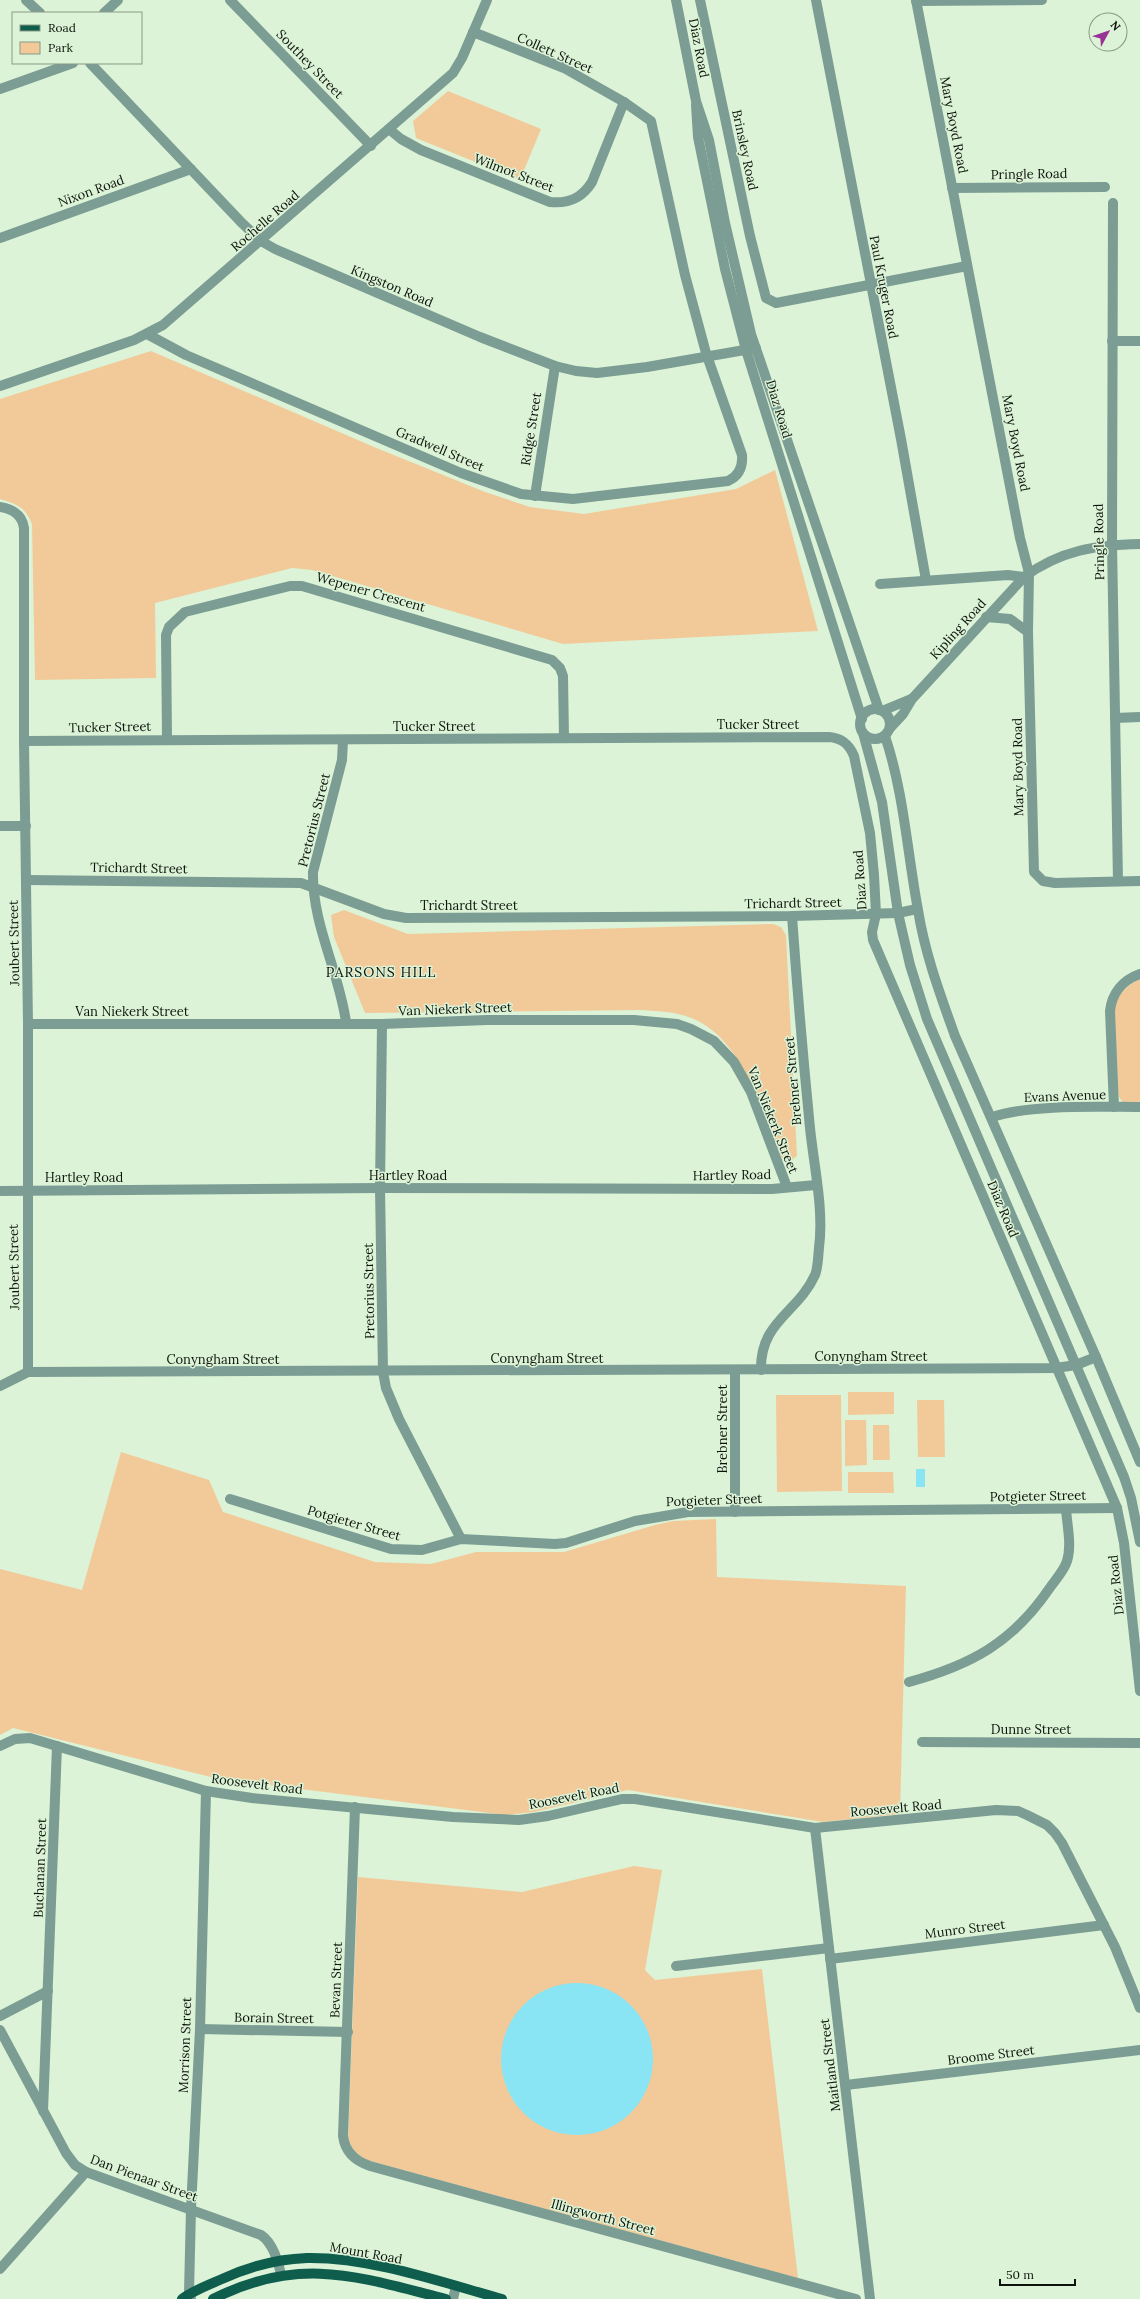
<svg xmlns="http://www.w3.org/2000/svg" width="1140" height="2299" font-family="Lora,serif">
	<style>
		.green { fill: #f2ca9a }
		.water { fill: #89e4f3 }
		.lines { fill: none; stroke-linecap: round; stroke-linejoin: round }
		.minor { stroke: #7c9d93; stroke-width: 10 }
		.major { stroke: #0f5d4d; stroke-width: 10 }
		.labels { text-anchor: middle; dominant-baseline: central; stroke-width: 3; stroke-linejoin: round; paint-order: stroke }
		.street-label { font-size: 13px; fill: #0c130a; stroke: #dcf3d7 }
		.neighbourhood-label { font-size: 14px; letter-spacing: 1px; fill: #0c130a; stroke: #dcf3d7 }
	</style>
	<rect width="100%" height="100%" fill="#dcf3d7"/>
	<!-- green -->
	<g class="green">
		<polygon points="448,91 541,129 520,180 416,138 413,121"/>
		<path d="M 151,351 L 374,447 L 485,492 L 530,507 L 584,514 L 736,489 L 775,470 L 818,631 L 563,644 L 312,570 L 292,568 L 155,603 L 156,678 L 35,680 L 32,524 C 25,507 17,504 0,499 L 0,399 Z"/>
		<path d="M 344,910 L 408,934 L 773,924 L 781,927 L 786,935 L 797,1156 L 789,1162 L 783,1161 C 761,1110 740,1026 678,1014 C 666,1011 653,1011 641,1010 L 365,1013 L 334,937 L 331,915 Z"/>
		<path d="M 1140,979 L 1140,1103 L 1124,1104 L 1119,1097 L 1118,1090 L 1114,1006 C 1120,993 1127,985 1140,979 Z"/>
		<polygon points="848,1392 894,1392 894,1414 848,1415"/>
		<polygon points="776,1395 841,1395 842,1491 777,1492"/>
		<polygon points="917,1400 944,1400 945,1457 918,1457"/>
		<polygon points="845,1420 866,1420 867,1465 845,1466"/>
		<polygon points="873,1425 889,1425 890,1460 873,1460"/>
		<polygon points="121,1452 209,1480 223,1512 375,1562 431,1564 476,1552 564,1552 655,1525 673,1521 716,1519 717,1577 906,1586 900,1814 823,1822 628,1790 534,1812 505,1815 215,1778 13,1728 0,1735 0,1569 82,1590"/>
		<polygon points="848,1472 893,1472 894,1493 848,1493"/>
		<polygon points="634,1866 662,1870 645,1970 655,1980 762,1969 798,2278 366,2160 354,2151 348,2140 358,1877 522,1892"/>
	</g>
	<!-- water -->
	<g class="water">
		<rect x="916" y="1469" width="9" height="18"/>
		<circle cx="577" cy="2059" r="76"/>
	</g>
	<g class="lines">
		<!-- minor -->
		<g class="minor">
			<polyline points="26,0 40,13"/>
			<polyline points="230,0 371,146"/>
			<polyline points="676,0 696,101 709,140 725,223 751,334 879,710"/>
			<polyline points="700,0 750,236 766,298 776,303 967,266"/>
			<polyline points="816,0 901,439 926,580"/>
			<polyline points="916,0 1020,538 1029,573 1028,632 1034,872 1043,881 1055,883 1140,881"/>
			<polyline points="916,1 1042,0"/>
			<polyline points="104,13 118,0"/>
			<polyline points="90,63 241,222 261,241 275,249 480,337 555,366 576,371 597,373 647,367 756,348"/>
			<polyline points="0,89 73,63"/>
			<polyline points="696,105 698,137 725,269 746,350 862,719"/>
			<path d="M 389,129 L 401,139 L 421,150 L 550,202 C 569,204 582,198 592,182 L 624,102"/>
			<polyline points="952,188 1105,187"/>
			<polyline points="1113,203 1112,544 1118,881"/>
			<polyline points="0,238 191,169"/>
			<path d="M 147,334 L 186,355 L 461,473 L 521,494 L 573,499 L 728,481 C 739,476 743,467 742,455 L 706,353 L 685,275 L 651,121 L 624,102 L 564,68 L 473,32"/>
			<polyline points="1112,341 1140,341"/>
			<polyline points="0,386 134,340 163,325 453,73 462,58 487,0"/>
			<polyline points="535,496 555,366"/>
			<path d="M 0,507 C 12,509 22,514 24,528 L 24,741 L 28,1024 L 28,1372"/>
			<polyline points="880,584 1008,575 1024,577"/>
			<polyline points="986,617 1010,619 1028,632"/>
			<circle cx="875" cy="724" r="15"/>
			<polyline points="882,711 911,699"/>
			<polyline points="1115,718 1140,717"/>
			<path d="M 890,728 L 903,714 L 912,699 L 1024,577 C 1061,550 1096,545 1140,544"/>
			<polyline points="863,733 882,802 898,913 910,965 927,1019 1124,1477 1131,1498 1140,1542"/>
			<path d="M 885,736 C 904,793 907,851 918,910 C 925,954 940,994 955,1036 L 1096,1357 L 1140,1462"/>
			<polyline points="167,739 166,635 169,627 185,612 290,586 302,586 552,660 560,668 563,676 564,738"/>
			<path d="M 343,740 L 342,760 L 313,872 C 312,924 339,971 346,1022"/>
			<path d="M 24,741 L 829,737 C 842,738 849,744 854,756 L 870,833 L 874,875 L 876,914 L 872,932 L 873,940 L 1117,1508 L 1124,1543 L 1140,1691"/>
			<polyline points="0,826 26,826"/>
			<polyline points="26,880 301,883 384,914 406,918 792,916 898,913 917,909"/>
			<polyline points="28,1024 382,1024 487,1020 634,1020 677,1024 691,1029 714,1041 734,1062 751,1092 787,1187"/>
			<polyline points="382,1024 380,1188 383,1372 386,1388 399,1419 461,1539"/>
			<path d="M 1114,1107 L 1110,1011 C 1112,993 1123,980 1140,974"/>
			<path d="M 992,1117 C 1032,1104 1097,1107 1140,1107"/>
			<polyline points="0,1191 380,1188 772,1189 816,1185"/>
			<path d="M 761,1370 C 760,1321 798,1313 815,1275 C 818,1268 818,1257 819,1248 C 824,1209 814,1167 810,1128 C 803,1057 797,987 792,916"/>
			<polyline points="735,1371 735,1512"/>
			<polyline points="0,1386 28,1372 1056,1368 1076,1365 1096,1357"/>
			<polyline points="230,1499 391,1549 422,1550 461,1539 555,1544 566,1543 635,1521 688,1512 1117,1508"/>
			<path d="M 909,1682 C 971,1665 1012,1643 1049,1589 C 1055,1580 1064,1571 1067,1561 C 1072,1545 1067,1525 1066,1509"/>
			<polyline points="922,1742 1140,1743"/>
			<polyline points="0,1746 15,1739 30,1738 206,1791 252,1798 453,1817 519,1820 548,1816 622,1799 635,1799 815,1828 996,1810 1018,1811 1027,1815 1047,1825 1055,1833 1062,1843 1115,1947 1140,2008"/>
			<path d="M 355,1807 L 343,2136 C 345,2152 355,2161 370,2166 L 856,2299"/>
			<polyline points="815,1828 870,2299"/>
			<polyline points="830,1959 1104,1925"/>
			<polyline points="676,1966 829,1948"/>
			<polyline points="0,2016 48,1991"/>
			<polyline points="200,2029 348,2032"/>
			<path d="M 0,2030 L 66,2153 L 75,2165 L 86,2172 L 261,2235 C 272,2242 279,2262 281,2275"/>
			<polyline points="846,2085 1140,2050"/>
			<polyline points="43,2111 57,1746"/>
			<polyline points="0,2269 86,2172"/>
			<polyline points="191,2299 189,2293 191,2209 200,2029 206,1791"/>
			<polyline points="453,2299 456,2286"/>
		</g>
		<!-- major -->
		<g class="major">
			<path d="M 182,2299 C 194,2290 208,2285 222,2279 C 248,2267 278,2259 307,2258 C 371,2257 441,2282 502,2299"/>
			<path d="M 213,2299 C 300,2255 359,2277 446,2299"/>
		</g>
	</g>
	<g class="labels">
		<!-- street labels -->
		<g class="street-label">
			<text transform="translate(699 48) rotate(79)">Diaz Road</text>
			<text transform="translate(555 53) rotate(24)">Collett Street</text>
			<text transform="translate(310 64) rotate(46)">Southey Street</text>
			<text transform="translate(954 125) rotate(79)">Mary Boyd Road</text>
			<text transform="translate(745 150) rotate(78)">Brinsley Road</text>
			<text transform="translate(514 173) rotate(21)">Wilmot Street</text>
			<text transform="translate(1029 174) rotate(-1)">Pringle Road</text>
			<text transform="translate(91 191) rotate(-20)">Nixon Road</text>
			<text transform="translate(265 221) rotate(-41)">Rochelle Road</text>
			<text transform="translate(392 286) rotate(23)">Kingston Road</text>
			<text transform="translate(884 287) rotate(79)">Paul Kruger Road</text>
			<text transform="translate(779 409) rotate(73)">Diaz Road</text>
			<text transform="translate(531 429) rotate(-81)">Ridge Street</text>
			<text transform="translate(1016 443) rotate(79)">Mary Boyd Road</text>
			<text transform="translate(440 449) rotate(23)">Gradwell Street</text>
			<text transform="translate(1099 542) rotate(-91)">Pringle Road</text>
			<text transform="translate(371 592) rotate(16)">Wepener Crescent</text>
			<text transform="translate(958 629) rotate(-48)">Kipling Road</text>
			<text x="758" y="724">Tucker Street</text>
			<text x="434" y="726">Tucker Street</text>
			<text transform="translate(110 727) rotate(-1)">Tucker Street</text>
			<text transform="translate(1018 767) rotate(-91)">Mary Boyd Road</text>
			<text transform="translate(314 820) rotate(-76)">Pretorius Street</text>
			<text transform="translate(139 868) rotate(1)">Trichardt Street</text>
			<text transform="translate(860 880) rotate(-94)">Diaz Road</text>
			<text transform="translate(793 903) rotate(-1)">Trichardt Street</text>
			<text x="469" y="905">Trichardt Street</text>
			<text transform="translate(14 943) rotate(-91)">Joubert Street</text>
			<text transform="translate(455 1009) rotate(-2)">Van Niekerk Street</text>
			<text x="132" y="1011">Van Niekerk Street</text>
			<text transform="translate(793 1081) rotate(-95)">Brebner Street</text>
			<text transform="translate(1065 1096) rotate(-2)">Evans Avenue</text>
			<text transform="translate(773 1120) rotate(68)">Van Niekerk Street</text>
			<text x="408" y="1175">Hartley Road</text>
			<text transform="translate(732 1175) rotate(-1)">Hartley Road</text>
			<text x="84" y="1177">Hartley Road</text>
			<text transform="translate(1003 1209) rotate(67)">Diaz Road</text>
			<text transform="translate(14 1267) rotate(-91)">Joubert Street</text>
			<text transform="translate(369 1291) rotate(-91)">Pretorius Street</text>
			<text x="871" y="1356">Conyngham Street</text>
			<text x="547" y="1358">Conyngham Street</text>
			<text x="223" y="1359">Conyngham Street</text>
			<text transform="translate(722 1429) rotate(-90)">Brebner Street</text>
			<text transform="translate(1038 1496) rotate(-1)">Potgieter Street</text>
			<text transform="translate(714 1500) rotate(-2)">Potgieter Street</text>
			<text transform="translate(354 1523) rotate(16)">Potgieter Street</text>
			<text transform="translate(1116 1585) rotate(-96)">Diaz Road</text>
			<text x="1031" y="1729">Dunne Street</text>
			<text transform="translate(257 1784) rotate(7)">Roosevelt Road</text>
			<text transform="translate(574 1796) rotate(-11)">Roosevelt Road</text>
			<text transform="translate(896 1808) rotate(-5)">Roosevelt Road</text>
			<text transform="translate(40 1868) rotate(-88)">Buchanan Street</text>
			<text transform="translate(965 1929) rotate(-7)">Munro Street</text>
			<text transform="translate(336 1980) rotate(-88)">Bevan Street</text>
			<text transform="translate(274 2018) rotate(1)">Borain Street</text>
			<text transform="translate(185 2045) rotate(-88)">Morrison Street</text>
			<text transform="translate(991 2055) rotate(-7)">Broome Street</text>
			<text transform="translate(830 2065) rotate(-97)">Maitland Street</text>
			<text transform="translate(144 2178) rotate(20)">Dan Pienaar Street</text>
			<text transform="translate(603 2217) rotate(15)">Illingworth Street</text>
			<text transform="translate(366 2253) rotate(10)">Mount Road</text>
		</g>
		<!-- neighbourhood labels -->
		<g class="neighbourhood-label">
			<text x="381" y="972">PARSONS HILL</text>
		</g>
	</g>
	<!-- legend -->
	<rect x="12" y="12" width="130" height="52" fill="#dcf3d7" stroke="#899985"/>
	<rect x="20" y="25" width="20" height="6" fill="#0f5d4d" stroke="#899985"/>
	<text x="48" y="32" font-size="12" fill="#0c130a">Road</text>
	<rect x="20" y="42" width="20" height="12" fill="#f2ca9a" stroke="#899985"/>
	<text x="48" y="52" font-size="12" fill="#0c130a">Park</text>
	<!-- north arrow -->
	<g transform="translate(1108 32) rotate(50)"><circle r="19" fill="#dcf3d7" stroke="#899985"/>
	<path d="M0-3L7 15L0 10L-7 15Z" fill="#993297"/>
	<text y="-6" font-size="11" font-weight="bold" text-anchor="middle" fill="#0c130a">N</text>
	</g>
	<!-- scale -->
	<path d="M1000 2279v6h75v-6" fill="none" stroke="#0c130a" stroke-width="2"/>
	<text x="1006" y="2279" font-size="12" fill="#0c130a" stroke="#dcf3d7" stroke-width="3" paint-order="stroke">50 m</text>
</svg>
